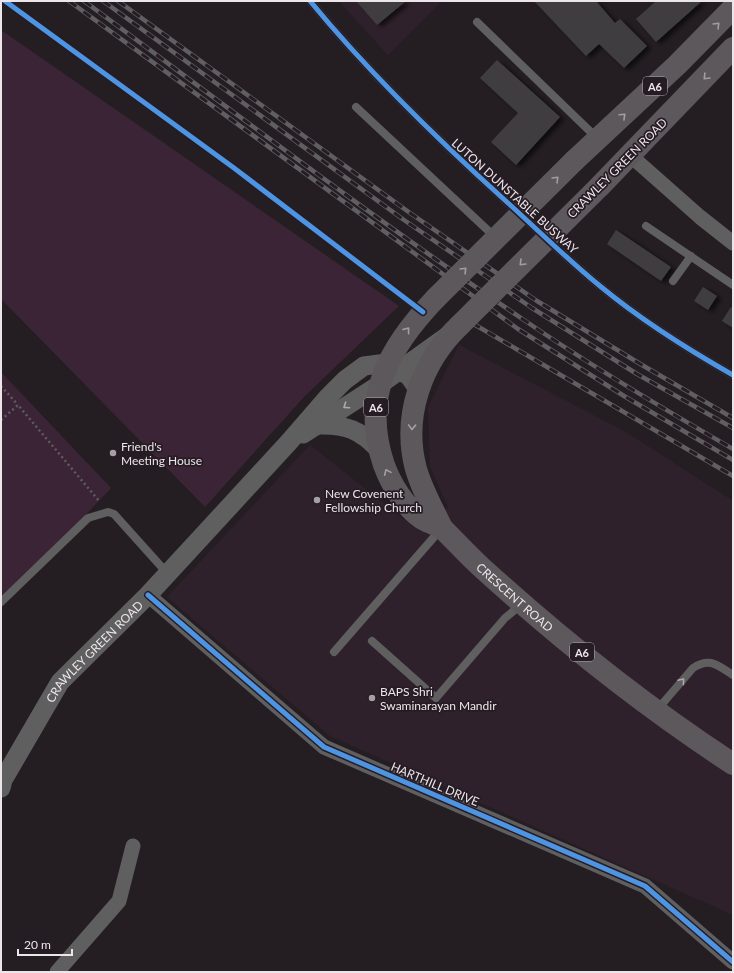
<svg xmlns="http://www.w3.org/2000/svg" width="734" height="973" font-family="Lato,sans-serif">
	<style>
		.built { fill: #2f212c }
		.green { fill: #3a2435 }
		.building { fill: #403e3f; filter: url(#shadow) }
		.lines { fill: none; stroke-linecap: round; stroke-linejoin: round }
		.path { stroke: #605c5e; stroke-width: 2.5; stroke-dasharray: 2 3; stroke-linecap: butt }
		.service { stroke: #605f60; stroke-width: 8 }
		.minor { stroke: #605f60; stroke-width: 15 }
		.tertiary { stroke: #605f60; stroke-width: 19 }
		.trunk { stroke: #5d585c; stroke-width: 22 }
		.rail-casing { stroke: #605e60; stroke-width: 4.5 }
		.rail { stroke: #261c24; stroke-width: 3; stroke-dasharray: 9; stroke-linecap: butt }
		.trunk-bridge { stroke: #5d585c; stroke-width: 22 }
		.cycleway-casing { stroke: #261c24; stroke-width: 8 }
		.cycleway { stroke: #4d94e3; stroke-width: 5 }
		.oneway { stroke: #a49ea3 }
		.oneway2 { stroke: #ada9ac }
		.poi-dot { fill: #a69fa4; stroke: #261c24; stroke-width: 1.5 }
		.labels { text-anchor: middle; dominant-baseline: central; stroke-width: 3.5; stroke-linejoin: round; paint-order: stroke }
		.shield { fill: #261c24; stroke: #b1a9af; stroke-width: 1 }
		.shield-label { font-size: 11px; font-weight: bold; fill: #ece5ea }
		.street-label { font-size: 12px; fill: #ece5ea; stroke: #261c24 }
		.poi-label { font-size: 12px; fill: #ece5ea; stroke: #261c24; text-anchor: start }
	</style>
	<defs>
		<filter id="shadow"><feDropShadow dx="4.5" dy="2.5" stdDeviation="2" flood-color="#0009"/></filter>
	</defs>
	<rect width="100%" height="100%" fill="#241e23"/>
	<!-- built -->
	<g class="built">
		<polygon points="339,1 442,1 388,55"/>
		<polygon points="459,345 626,432 733,501 733,915 330,736 167,597 310,445 420,532 448,507 430,467 428,407"/>
	</g>
	<!-- green -->
	<g class="green">
		<polygon points="1,30 399,306 305,396 205,507 1,299"/>
		<polygon points="1,372 111,488 1,605"/>
	</g>
	<!-- building -->
	<g class="building">
		<polygon points="356,1 406,1 377,25"/>
		<polygon points="534,1 596,1 615,23 620,19 647,46 624,68 599,44 586,56"/>
		<polygon points="656,1 702,1 656,42 636,19"/>
		<polygon points="497,60 560,117 516,165 491,142 518,113 480,78"/>
		<polygon points="616,230 671,267 661,281 607,244"/>
		<polygon points="703,287 717,296 708,310 694,301"/>
		<polygon points="731,307 733,308 733,328 722,321"/>
	</g>
	<g class="lines">
		<!-- path -->
		<g class="path">
			<polyline points="1,386 18,405"/>
			<polyline points="1,420 18,405 100,502"/>
		</g>
		<!-- service -->
		<g class="service">
			<path d="M 310,1 C 370,74 438,140 508,203 C 539,231 568,260 600,286 C 641,320 687,349 733,375"/>
			<polyline points="477,22 598,139"/>
			<polyline points="356,107 495,237"/>
			<polyline points="646,226 733,285"/>
			<polyline points="673,281 691,256"/>
			<polyline points="1,602 88,518 108,512 114,514 167,573"/>
			<polyline points="372,641 436,698 505,618 522,604"/>
			<polyline points="334,652 441,529"/>
			<path d="M 657,710 L 693,668 C 710,657 717,665 733,675"/>
		</g>
		<!-- minor -->
		<g class="minor">
			<polyline points="631,156 700,217 733,243"/>
			<polyline points="148,595 324,747 645,886 733,962"/>
			<polyline points="57,972 119,901 133,846"/>
		</g>
		<!-- tertiary -->
		<g class="tertiary">
			<path d="M 318,425 C 346,424 361,430 380,451"/>
			<polyline points="303,434 379,385 446,337"/>
			<path id="s1" d="M 1,788 L 3,780 L 60,682 L 148,595 L 289,442 L 328,397 L 345,380 L 364,366 L 387,363 L 409,376 L 418,389"/>
		</g>
		<!-- trunk -->
		<g class="trunk">
			<polyline points="574,161 677,65 733,8"/>
			<polyline points="600,186 733,48"/>
			<path id="s2" d="M 436,298 C 390,346 360,396 384,465 C 391,484 404,506 421,518 C 428,523 437,524 444,530 C 456,542 468,555 481,567 C 559,638 644,706 733,764"/>
			<path d="M 442,528 C 433,509 422,490 416,469 C 402,417 421,362 460,325"/>
		</g>
		<!-- rail casing -->
		<g class="rail-casing">
			<g id="rail">
				<polyline points="69,1 518,329 624,396 733,460"/>
				<path d="M 84,1 C 230,109 374,219 524,320 C 591,366 662,408 733,449"/>
				<polyline points="103,1 404,220 532,308 637,374 733,428"/>
				<polyline points="118,1 410,213 537,301 642,365 733,418"/>
				<polyline points="472,323 733,476"/>
			</g>
		</g>
		<!-- rail -->
		<use href="#rail" class="rail"/>
		<!-- trunk-bridge -->
		<g class="trunk-bridge">
			<polyline points="436,298 574,161"/>
			<polyline points="460,325 600,186"/>
		</g>
		<!-- cycleway casing -->
		<g class="cycleway-casing">
			<g id="cycleway">
				<polyline points="5,1 234,168 423,312"/>
				<path d="M 310,1 C 370,74 438,140 508,203 C 539,231 568,260 600,286 C 641,320 687,349 733,375"/>
				<polyline points="148,595 324,747 645,886 733,962"/>
			</g>
		</g>
		<!-- cycleway -->
		<use href="#cycleway" class="cycleway"/>
	</g>
	<!-- one-way arrows -->
	<defs><path id="oneway-chevron" d="M-2-3.5L2.5 0L-2 3.5" fill="none" stroke-width="1.6" stroke-linecap="round" stroke-linejoin="round"/></defs>
	<g class="oneway">
		<use href="#oneway-chevron" transform="translate(717 25) rotate(-45)"/>
		<use href="#oneway-chevron" transform="translate(706 77) rotate(134)"/>
		<use href="#oneway-chevron" transform="translate(623 116) rotate(-43)"/>
		<use href="#oneway-chevron" transform="translate(556 179) rotate(-45)"/>
		<use href="#oneway-chevron" transform="translate(522 263) rotate(135)"/>
		<use href="#oneway-chevron" transform="translate(464 270) rotate(-45)"/>
		<use href="#oneway-chevron" transform="translate(407 330) rotate(-53)"/>
		<use href="#oneway-chevron" transform="translate(412 427) rotate(92)"/>
		<use href="#oneway-chevron" transform="translate(387 472) rotate(-114)"/>
	</g>
	<g class="oneway2">
		<use href="#oneway-chevron" transform="translate(346 406) rotate(146)"/>
		<use href="#oneway-chevron" transform="translate(682 681) rotate(-50)"/>
	</g>
	<!-- markers -->
	<g class="poi-dot">
		<circle cx="113" cy="453" r="4"/>
		<circle cx="317" cy="500" r="4"/>
		<circle cx="372" cy="698" r="4"/>
	</g>
	<g class="labels">
		<!-- shield labels -->
		<g class="shield">
			<rect x="643" y="77" width="24" height="18" rx="3"/>
			<rect x="364" y="398" width="24" height="18" rx="3"/>
			<rect x="570" y="643" width="24" height="18" rx="3"/>
		</g>
		<g class="shield-label">
			<text x="655" y="86">A6</text>
			<text x="376" y="407">A6</text>
			<text x="582" y="652">A6</text>
		</g>
		<!-- street labels -->
		<g class="street-label">
			<text transform="translate(617 168) rotate(-45)">CRAWLEY GREEN ROAD</text>
			<text transform="translate(515 196) rotate(42)">LUTON DUNSTABLE BUSWAY</text>
			<text stroke="none"><textPath href="#s2" startOffset="375">CRESCENT ROAD</textPath></text>
			<text stroke="none"><textPath href="#s1" startOffset="167">CRAWLEY GREEN ROAD</textPath></text>
			<text transform="translate(435 784) rotate(23)">HARTHILL DRIVE</text>
		</g>
		<!-- poi labels -->
		<g class="poi-label">
			<text x="121" y="446">Friend's<tspan x="121" dy="14">Meeting House</tspan></text>
			<text x="325" y="493">New Covenent<tspan x="325" dy="14">Fellowship Church</tspan></text>
			<text x="380" y="691">BAPS Shri<tspan x="380" dy="14">Swaminarayan Mandir</tspan></text>
		</g>
	</g>
	<!-- border -->
	<rect width="734" height="973" fill="none" stroke="#ece5ea" stroke-width="4"/>
	<!-- scale -->
	<path d="M18 949v6h54v-6" fill="none" stroke="#ece5ea" stroke-width="2"/>
	<text x="24" y="949" font-size="12" fill="#ece5ea" stroke="#261c24" stroke-width="3" paint-order="stroke">20 m</text>
</svg>
